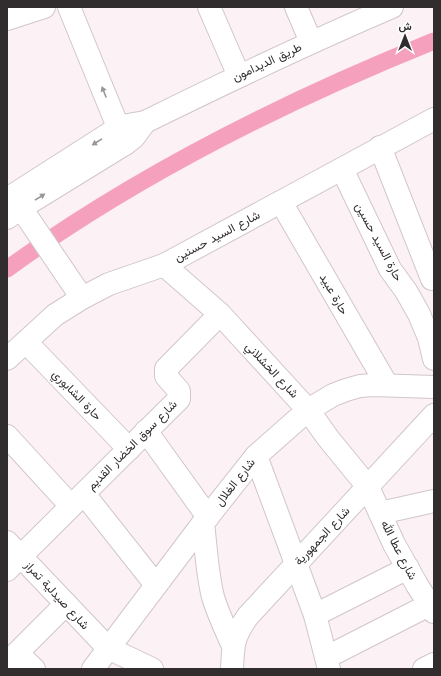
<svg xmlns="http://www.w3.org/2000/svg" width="441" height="676" font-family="'Work Sans',Vazirmatn,sans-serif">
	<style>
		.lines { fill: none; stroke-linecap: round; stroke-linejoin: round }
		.canal { stroke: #f5a1be; stroke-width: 17 }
		.minor-casing { stroke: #d1c6c9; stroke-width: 24 }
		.major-casing { stroke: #d1c6c9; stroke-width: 24 }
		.minor { stroke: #fff; stroke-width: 22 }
		.major { stroke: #fff; stroke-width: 22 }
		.oneway { fill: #989696 }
		.labels { text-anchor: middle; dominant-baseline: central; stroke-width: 3; stroke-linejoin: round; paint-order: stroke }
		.street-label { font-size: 12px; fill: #312d2e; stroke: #fff }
	</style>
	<rect width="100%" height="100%" fill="#fcf1f4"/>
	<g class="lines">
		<!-- canal -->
		<path class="canal" d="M 7,269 C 138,174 285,101 434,41"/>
		<!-- minor casing -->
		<g class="minor-casing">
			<g id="minor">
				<polyline points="69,7 125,144"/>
				<polyline points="209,7 239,76"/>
				<polyline points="296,7 311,42"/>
				<polyline points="7,19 44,7"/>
				<polyline points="380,147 432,279"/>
				<polyline points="342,169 390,269 406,291 419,314 429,338 434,359"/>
				<polyline points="281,202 387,385"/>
				<polyline points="164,265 220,314 308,410 328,438 368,487 394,544 417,585 434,612"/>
				<polyline points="26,342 129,449"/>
				<polyline points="7,359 55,315 82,298 109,284 164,265 434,119"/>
				<polyline points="146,431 208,517"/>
				<polyline points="7,436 71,506"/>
				<polyline points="256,456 315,615 329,669"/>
				<polyline points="84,494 156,585"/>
				<polyline points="380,513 434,501"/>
				<path d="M 203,523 C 206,548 207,573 213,597 C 218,614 226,630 233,646"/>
				<polyline points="7,542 108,648 152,669"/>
				<polyline points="7,570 179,399 179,391 166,376 166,369 220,314"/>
				<polyline points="315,615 408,568"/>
				<polyline points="17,653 34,669"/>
				<polyline points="327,657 429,605"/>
				<polyline points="7,663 66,604"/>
				<polyline points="93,669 203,523 256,456 308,410 333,395 346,390 360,386 373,385 434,387"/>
				<path d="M 232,669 C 233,645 233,637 248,616 L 434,415"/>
				<polyline points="424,669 434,664"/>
			</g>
		</g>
		<!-- major casing -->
		<g class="major-casing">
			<g id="major">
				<path d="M 7,199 L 118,128 L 128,125 L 145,122 C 226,82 308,43 392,7"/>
				<polyline points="21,208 82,298"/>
				<polyline points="7,218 21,208 125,144 134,137 145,122"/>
			</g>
		</g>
		<!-- minor -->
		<use href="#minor" class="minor"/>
		<!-- major -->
		<use href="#major" class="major"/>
	</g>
	<!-- one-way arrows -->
	<defs><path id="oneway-solid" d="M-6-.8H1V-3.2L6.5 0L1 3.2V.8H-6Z"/></defs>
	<g class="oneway">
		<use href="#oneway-solid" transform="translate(104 92) rotate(-112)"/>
		<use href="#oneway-solid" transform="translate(97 142) rotate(148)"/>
		<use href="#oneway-solid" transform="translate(40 197) rotate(-32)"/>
	</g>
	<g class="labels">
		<!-- street labels -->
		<g class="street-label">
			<text transform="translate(267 62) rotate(-25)">طريق الديدامون</text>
			<text transform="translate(217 236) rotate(-28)">شارع السيد حسنين</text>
			<text transform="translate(379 242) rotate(62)">حارة السيد حسين</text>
			<text transform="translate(334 294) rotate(60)">حارة عبيد</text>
			<text transform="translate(272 370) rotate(47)">شارع الخشلاني</text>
			<text transform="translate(77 395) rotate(46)">حارة الشابوري</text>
			<text transform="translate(132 445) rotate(-45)">شارع سوق الخضار القديم</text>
			<text transform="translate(235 482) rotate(-52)">شارع الغلال</text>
			<text transform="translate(322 536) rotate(-47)">شارع الجمهورية</text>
			<text transform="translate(399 550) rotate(63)">شارع عطا الله</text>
			<text transform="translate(57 595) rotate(47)">شارع صيدلية تمراز</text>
		</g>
	</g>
	<!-- border -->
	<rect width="441" height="676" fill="none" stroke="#312d2e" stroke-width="16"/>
	<!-- north arrow -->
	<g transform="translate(405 36)" stroke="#ffffff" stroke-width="3" paint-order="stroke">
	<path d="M0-3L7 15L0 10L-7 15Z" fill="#312d2e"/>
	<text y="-6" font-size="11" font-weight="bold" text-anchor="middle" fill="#312d2e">ش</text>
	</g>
</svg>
